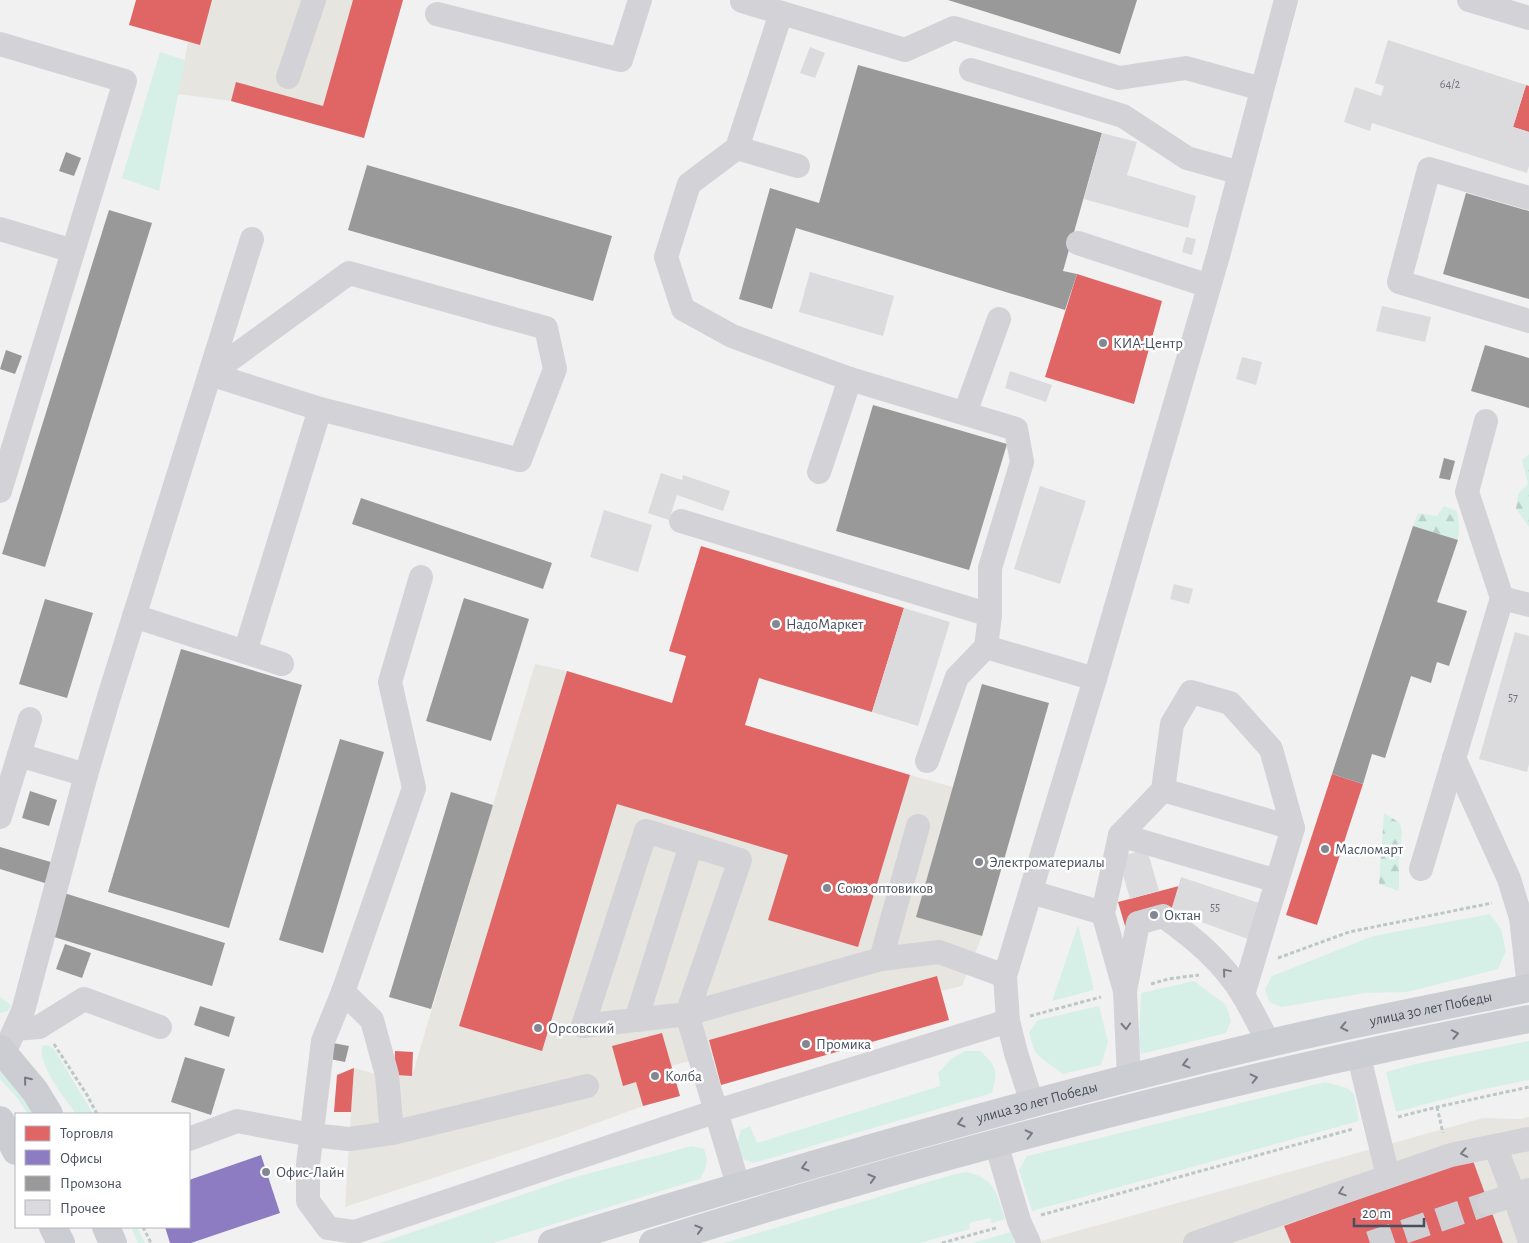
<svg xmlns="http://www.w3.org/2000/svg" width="1529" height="1243" font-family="'Alegreya Sans',sans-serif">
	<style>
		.commercial { fill: #e6e5e0 }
		.grass { fill: #d6f0e7 }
		.forest { fill: url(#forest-firs) }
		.shops { fill: #e06666 }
		.offices { fill: #8e7cc3 }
		.industry { fill: #999 }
		.building { fill: #dbdadd }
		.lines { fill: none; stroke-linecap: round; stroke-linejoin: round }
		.minor-tunnel { stroke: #d0d0d4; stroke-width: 24; stroke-dasharray: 24 12; stroke-linecap: butt }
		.path { stroke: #bcc7c7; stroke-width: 3; stroke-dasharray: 4 2.5; stroke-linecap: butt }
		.minor { stroke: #d3d3d7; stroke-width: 24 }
		.major { stroke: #cccdd2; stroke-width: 28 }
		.oneway { stroke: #797d88 }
		.oneway2 { stroke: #767a87 }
		.poi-dot { fill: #848791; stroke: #fff; stroke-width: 2 }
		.labels { text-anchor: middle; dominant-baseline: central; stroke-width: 5; stroke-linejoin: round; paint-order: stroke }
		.number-label { font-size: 12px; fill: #6e727f }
		.poi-label { font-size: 15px; fill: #484e5e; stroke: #fff; text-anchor: start }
		.street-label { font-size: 15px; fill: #484e5e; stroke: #fff }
	</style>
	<defs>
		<pattern id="forest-firs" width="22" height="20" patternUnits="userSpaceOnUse" patternTransform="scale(1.25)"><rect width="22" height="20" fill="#d6f0e7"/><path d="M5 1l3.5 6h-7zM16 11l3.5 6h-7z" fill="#b9cfc9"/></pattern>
	</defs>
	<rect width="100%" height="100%" fill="#f2f1f1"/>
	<!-- commercial -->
	<g class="commercial">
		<polygon points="212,0 403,0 364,138 231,101 178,94 188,42 200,45"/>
		<polygon points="535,664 567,671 910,775 1020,806 982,936 962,986 941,991 936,976 709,1040 713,1055 671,1066 662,1033 613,1046 624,1085 636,1082 643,1106 564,1135 345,1207 354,1068 382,1076 412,1076"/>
		<polygon points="1529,1117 1529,1243 1034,1243 1483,1118 1520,1119"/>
	</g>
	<!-- grass -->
	<g class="grass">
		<polygon points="160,52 185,60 159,191 122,178"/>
		<polygon points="1490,914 1501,929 1506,951 1498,969 1407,992 1365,993 1281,1007 1269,1002 1265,989 1272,976 1373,936"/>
		<polygon points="1078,925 1094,990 1052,1001"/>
		<polygon points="1194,981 1226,1005 1231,1021 1226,1033 1141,1054 1139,1042 1141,993"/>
		<polygon points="0,997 11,1005 8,1011 0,1013"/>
		<polygon points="1099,1006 1108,1042 1101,1065 1063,1074 1045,1061 1035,1052 1029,1033 1038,1020"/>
		<polygon points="1529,1041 1529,1080 1480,1090 1396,1112 1386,1072 1415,1064"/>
		<path d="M 48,1045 L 54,1049 L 93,1114 L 76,1114 C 65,1098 38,1066 42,1046 Z"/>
		<path d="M 965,1051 L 980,1051 C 997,1066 998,1071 992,1093 L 754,1163 C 735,1158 734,1148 741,1130 L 750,1126 L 757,1143 L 940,1086 L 938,1073 L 951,1059 Z"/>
		<polygon points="0,1071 21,1095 34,1114 28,1114 18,1099 0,1079"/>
		<polygon points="1325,1082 1347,1088 1354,1094 1359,1121 1032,1211 1019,1170 1027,1156"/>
		<path d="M 692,1146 L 704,1149 C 709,1162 707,1167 700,1179 L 493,1243 L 380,1243 L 568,1179 Z"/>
		<path d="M 967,1172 C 996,1179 996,1193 1005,1219 L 992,1223 L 990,1218 L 969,1223 L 970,1229 L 920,1243 L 724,1243 L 955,1174 Z"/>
		<polygon points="131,1227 137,1227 145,1243 138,1243"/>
		<polygon points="1011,1232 1015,1243 972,1243"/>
	</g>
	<!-- forest -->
	<g class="forest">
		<polygon points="1529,454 1529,527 1516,509 1518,494 1528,484 1522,460"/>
		<polygon points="1444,506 1457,511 1459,527 1458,540 1413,526 1418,513 1437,516"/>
		<polygon points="1384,813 1400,823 1402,832 1399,863 1399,891 1379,884"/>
	</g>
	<!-- shops -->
	<g class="shops">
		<polygon points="136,0 212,0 200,45 129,25"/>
		<polygon points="353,0 403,0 364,138 231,101 236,82 323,106"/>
		<polygon points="1526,85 1529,86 1529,132 1513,127"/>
		<polygon points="1077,274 1162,301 1134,404 1045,377"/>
		<polygon points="701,546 904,608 872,712 759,678 745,725 910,775 858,947 768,920 788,855 617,804 542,1051 459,1026 567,671 672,703 686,656 669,651"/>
		<polygon points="1332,774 1363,784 1317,925 1286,915"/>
		<polygon points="1179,886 1171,911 1190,918 1128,936 1118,902"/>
		<polygon points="937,976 949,1020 721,1085 709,1040"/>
		<polygon points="662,1033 680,1096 643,1106 636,1082 623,1086 612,1046"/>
		<polygon points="395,1051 413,1052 412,1076 394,1075"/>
		<polygon points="354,1068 351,1112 334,1112 337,1075"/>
		<polygon points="1472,1158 1503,1243 1291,1243 1284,1226"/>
	</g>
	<!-- offices -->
	<polygon class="offices" points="261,1155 280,1213 191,1243 170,1243 165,1227 189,1227 189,1180"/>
	<!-- industry -->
	<g class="industry">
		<polygon points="948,0 1137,0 1120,54"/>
		<polygon points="858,65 1102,133 1063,271 1077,274 1065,310 796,228 772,309 739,299 770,188 819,203"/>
		<polygon points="66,152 81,158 74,176 59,171"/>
		<polygon points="367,165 612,236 593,301 348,230"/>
		<polygon points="1466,193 1529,211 1529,299 1443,274"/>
		<polygon points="109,210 152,223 45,567 2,554"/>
		<polygon points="1485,345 1529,358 1529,408 1471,391"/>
		<polygon points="6,350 22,356 15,374 0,369"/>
		<polygon points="873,405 1007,444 969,570 836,531"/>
		<polygon points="1444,458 1455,461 1450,480 1439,478"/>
		<polygon points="361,498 552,563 543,589 352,524"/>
		<polygon points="1413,526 1458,540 1437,602 1467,611 1449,666 1437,662 1431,683 1411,676 1385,758 1372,754 1363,784 1332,774"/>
		<polygon points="464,598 529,619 491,741 426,721"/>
		<polygon points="45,599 93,613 67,698 19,684"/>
		<polygon points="181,649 302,685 229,928 108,892"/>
		<polygon points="982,684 1049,703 982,936 916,917"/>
		<polygon points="340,739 384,752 323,953 279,940"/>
		<polygon points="30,791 57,800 49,826 22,818"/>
		<polygon points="451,792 493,805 431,1009 389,997"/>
		<polygon points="0,847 54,863 48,884 0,869"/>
		<polygon points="64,893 225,943 212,986 51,936"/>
		<polygon points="65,944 91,953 82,978 56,969"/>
		<polygon points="200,1006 235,1017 229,1037 194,1025"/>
		<polygon points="333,1043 349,1046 345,1062 330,1059"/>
		<polygon points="185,1057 225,1069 211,1115 171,1102"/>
	</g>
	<!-- building -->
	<g class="building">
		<polygon points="1388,40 1526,85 1513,127 1529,132 1529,166 1527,173 1372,123 1370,131 1344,122 1355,87 1381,96 1384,86 1375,83"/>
		<polygon points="810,47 825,53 815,78 800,73"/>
		<polygon points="1102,133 1137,142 1127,175 1196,196 1188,228 1084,199"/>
		<polygon points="1186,237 1196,239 1192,255 1182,252"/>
		<polygon points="810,272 894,296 883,336 799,312"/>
		<polygon points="1382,306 1431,317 1425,342 1376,331"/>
		<polygon points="1242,357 1262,362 1256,385 1236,379"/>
		<polygon points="1010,371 1052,385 1046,402 1005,388"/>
		<polygon points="661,473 682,480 683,475 730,491 723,511 677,495 669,520 648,513"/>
		<polygon points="1040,486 1086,501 1060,584 1014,569"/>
		<polygon points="604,510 652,525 638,572 590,557"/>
		<polygon points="1174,584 1193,589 1189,604 1170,599"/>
		<polygon points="904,608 950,622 918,726 872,712"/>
		<polygon points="1515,632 1529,636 1529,764 1527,772 1479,759"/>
		<polygon points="1147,849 1159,891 1130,899 1118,857"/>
		<polygon points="1181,877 1259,903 1248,939 1171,911"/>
	</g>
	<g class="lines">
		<!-- minor-tunnel -->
		<polyline class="minor-tunnel" points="1370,1243 1489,1203"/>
		<!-- path -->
		<g class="path">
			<polyline points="1278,958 1349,932 1492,903"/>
			<polyline points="1151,984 1168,979 1199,975"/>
			<polyline points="1030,1016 1101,997"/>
			<polyline points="54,1044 87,1095 97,1114"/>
			<polyline points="1437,1107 1443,1133"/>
			<polyline points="1398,1117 1437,1107 1529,1087"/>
			<polyline points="1041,1215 1353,1129"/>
			<polyline points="143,1227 151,1243"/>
			<polyline points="942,1243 996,1228"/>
		</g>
		<!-- minor -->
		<g class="minor">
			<polyline points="743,0 742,1 905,50 954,28 1119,78 1186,68 1262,89"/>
			<polyline points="1469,0 1529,18"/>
			<polyline points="781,13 737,148 689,184 666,257 683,309 732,336 850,379"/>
			<polyline points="437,14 621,60 640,0"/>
			<polyline points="0,44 125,81 0,491"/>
			<polyline points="971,70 1123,116 1187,158 1240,173"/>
			<polyline points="288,77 314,0"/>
			<polyline points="737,148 798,166"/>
			<polyline points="1529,198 1429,169 1399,282 1529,321"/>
			<polyline points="0,229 73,251"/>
			<polyline points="1078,243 1209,286"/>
			<polygon points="349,273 546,328 555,369 520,460 320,409 210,374"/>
			<polyline points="965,413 999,319"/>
			<polyline points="1486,421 1467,492 1502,598"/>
			<polyline points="819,472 850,379 1016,429 1022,462 990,568 990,615 986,647 957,677 927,761"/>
			<polyline points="681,521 990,615"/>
			<polyline points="421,577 390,682 414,788 343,992 323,1041 308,1164 308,1201 328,1228 355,1232 717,1111 1008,1021"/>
			<polyline points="134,616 282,664"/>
			<polyline points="986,647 1095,679"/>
			<polyline points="245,652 320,409"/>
			<polyline points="19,755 86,775"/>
			<polyline points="1454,758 1509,879 1521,918 1529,988"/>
			<polyline points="1163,790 1172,724 1191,692 1230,703 1271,749 1293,828"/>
			<polyline points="0,817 30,719"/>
			<polyline points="1120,835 1277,881"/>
			<polyline points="1421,869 1502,598 1529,605"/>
			<polyline points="1031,892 1103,913"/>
			<polyline points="881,959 918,826"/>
			<polyline points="1125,991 1103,913 1120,835 1163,790 1293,828 1243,995"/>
			<polyline points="343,992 372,1020 387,1075 392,1133"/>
			<polyline points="636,1020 691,845"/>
			<polyline points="15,1029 39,1027 84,999 160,1027"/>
			<polyline points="4,1053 23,1011 86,775 108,700 252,239"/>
			<polyline points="1358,1053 1388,1176"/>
			<path d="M 1129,1078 L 1125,991 L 1138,923 L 1163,916 C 1194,938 1223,962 1243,995 C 1252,1010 1260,1027 1269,1043"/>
			<polyline points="1032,1103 1016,1053 1008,1021 1005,976 1095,679 1218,256 1286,0"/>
			<polyline points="189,1139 237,1121 312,1135 349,1139 392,1133 587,1086"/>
			<polyline points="996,1143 1019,1221 1029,1243"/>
			<polyline points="1495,1146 1514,1195 1529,1239"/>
			<polyline points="738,1185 687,1014 740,860 646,831 583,1026 687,1014 881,959 939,952 1005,976"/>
			<polyline points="1489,1203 1529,1190"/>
			<polyline points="1195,1243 1451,1155 1529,1139"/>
		</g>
		<!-- major -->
		<g class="major">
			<polyline points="0,1049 35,1091 49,1114"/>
			<polyline points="0,1120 16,1151"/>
			<polyline points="53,1227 61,1243"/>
			<polyline points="106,1227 113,1243"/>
			<path id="s1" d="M 552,1243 C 788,1170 1026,1101 1266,1044 C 1353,1023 1441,1007 1529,988"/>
			<path d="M 653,1243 C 941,1153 1232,1077 1529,1019"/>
		</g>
	</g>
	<!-- one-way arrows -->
	<defs><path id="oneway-chevron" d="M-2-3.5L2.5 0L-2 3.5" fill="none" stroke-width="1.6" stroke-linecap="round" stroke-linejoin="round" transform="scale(1.25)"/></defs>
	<g class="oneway">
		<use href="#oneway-chevron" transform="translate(1226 972) rotate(-130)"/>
		<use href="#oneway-chevron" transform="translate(1126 1026) rotate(87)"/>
		<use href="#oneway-chevron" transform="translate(1464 1153) rotate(169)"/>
		<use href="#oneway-chevron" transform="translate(1342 1192) rotate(161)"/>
	</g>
	<g class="oneway2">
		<use href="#oneway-chevron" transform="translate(1344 1027) rotate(168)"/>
		<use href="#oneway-chevron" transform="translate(1455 1034) rotate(-11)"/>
		<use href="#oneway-chevron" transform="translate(1186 1064) rotate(166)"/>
		<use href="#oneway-chevron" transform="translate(1254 1078) rotate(-13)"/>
		<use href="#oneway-chevron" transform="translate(27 1080) rotate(-129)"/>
		<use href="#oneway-chevron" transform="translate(961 1123) rotate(164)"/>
		<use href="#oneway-chevron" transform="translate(1029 1134) rotate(-14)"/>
		<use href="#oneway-chevron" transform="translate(805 1167) rotate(164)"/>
		<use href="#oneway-chevron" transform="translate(872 1178) rotate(-16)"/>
		<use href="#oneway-chevron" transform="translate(699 1229) rotate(-17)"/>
	</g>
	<!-- markers -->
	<g class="poi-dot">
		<circle cx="1103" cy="343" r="5"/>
		<circle cx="776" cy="624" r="5"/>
		<circle cx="1325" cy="849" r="5"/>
		<circle cx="979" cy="862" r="5"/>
		<circle cx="827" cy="888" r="5"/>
		<circle cx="1154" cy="915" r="5"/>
		<circle cx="538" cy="1028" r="5"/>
		<circle cx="806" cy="1044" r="5"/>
		<circle cx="655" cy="1076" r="5"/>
		<circle cx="266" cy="1172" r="5"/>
	</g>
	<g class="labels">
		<!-- number labels -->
		<g class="number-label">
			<text x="1450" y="84">64/2</text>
			<text x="1513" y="697">57</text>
			<text x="1215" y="907">55</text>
		</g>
		<!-- poi labels -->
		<g class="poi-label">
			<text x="1113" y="343">КИА-Центр</text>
			<text x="786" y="624">НадоМаркет</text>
			<text x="1335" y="849">Масломарт</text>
			<text x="989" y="862">Электроматериалы</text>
			<text x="837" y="888">Союз оптовиков</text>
			<text x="1164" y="915">Октан</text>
			<text x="548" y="1028">Орсовский</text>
			<text x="816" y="1044">Промика</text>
			<text x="665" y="1076">Колба</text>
			<text x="276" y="1172">Офис-Лайн</text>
		</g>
		<!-- street labels -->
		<g class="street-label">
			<text stroke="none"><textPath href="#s1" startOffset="910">улица 30 лет Победы</textPath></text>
			<text stroke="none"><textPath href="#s1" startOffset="505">улица 30 лет Победы</textPath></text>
		</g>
	</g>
	<!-- legend -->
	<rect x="15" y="1113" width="175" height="115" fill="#ffffff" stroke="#b6b8bf"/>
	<rect x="25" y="1126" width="25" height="15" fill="#e06666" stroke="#b6b8bf"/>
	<text x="60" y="1138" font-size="15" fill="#484e5e">Торговля</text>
	<rect x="25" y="1150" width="25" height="15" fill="#8e7cc3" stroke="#b6b8bf"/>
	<text x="60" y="1163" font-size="15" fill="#484e5e">Офисы</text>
	<rect x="25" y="1176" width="25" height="15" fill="#999999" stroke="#b6b8bf"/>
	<text x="60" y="1188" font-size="15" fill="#484e5e">Промзона</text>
	<rect x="25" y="1200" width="25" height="15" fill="#dbdadd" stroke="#b6b8bf"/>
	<text x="60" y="1213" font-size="15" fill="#484e5e">Прочее</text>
	<!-- scale -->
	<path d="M1354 1218v8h70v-8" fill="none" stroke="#484e5e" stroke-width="2.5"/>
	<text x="1362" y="1218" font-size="15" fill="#484e5e" stroke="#ffffff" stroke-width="4" paint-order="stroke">20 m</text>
</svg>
